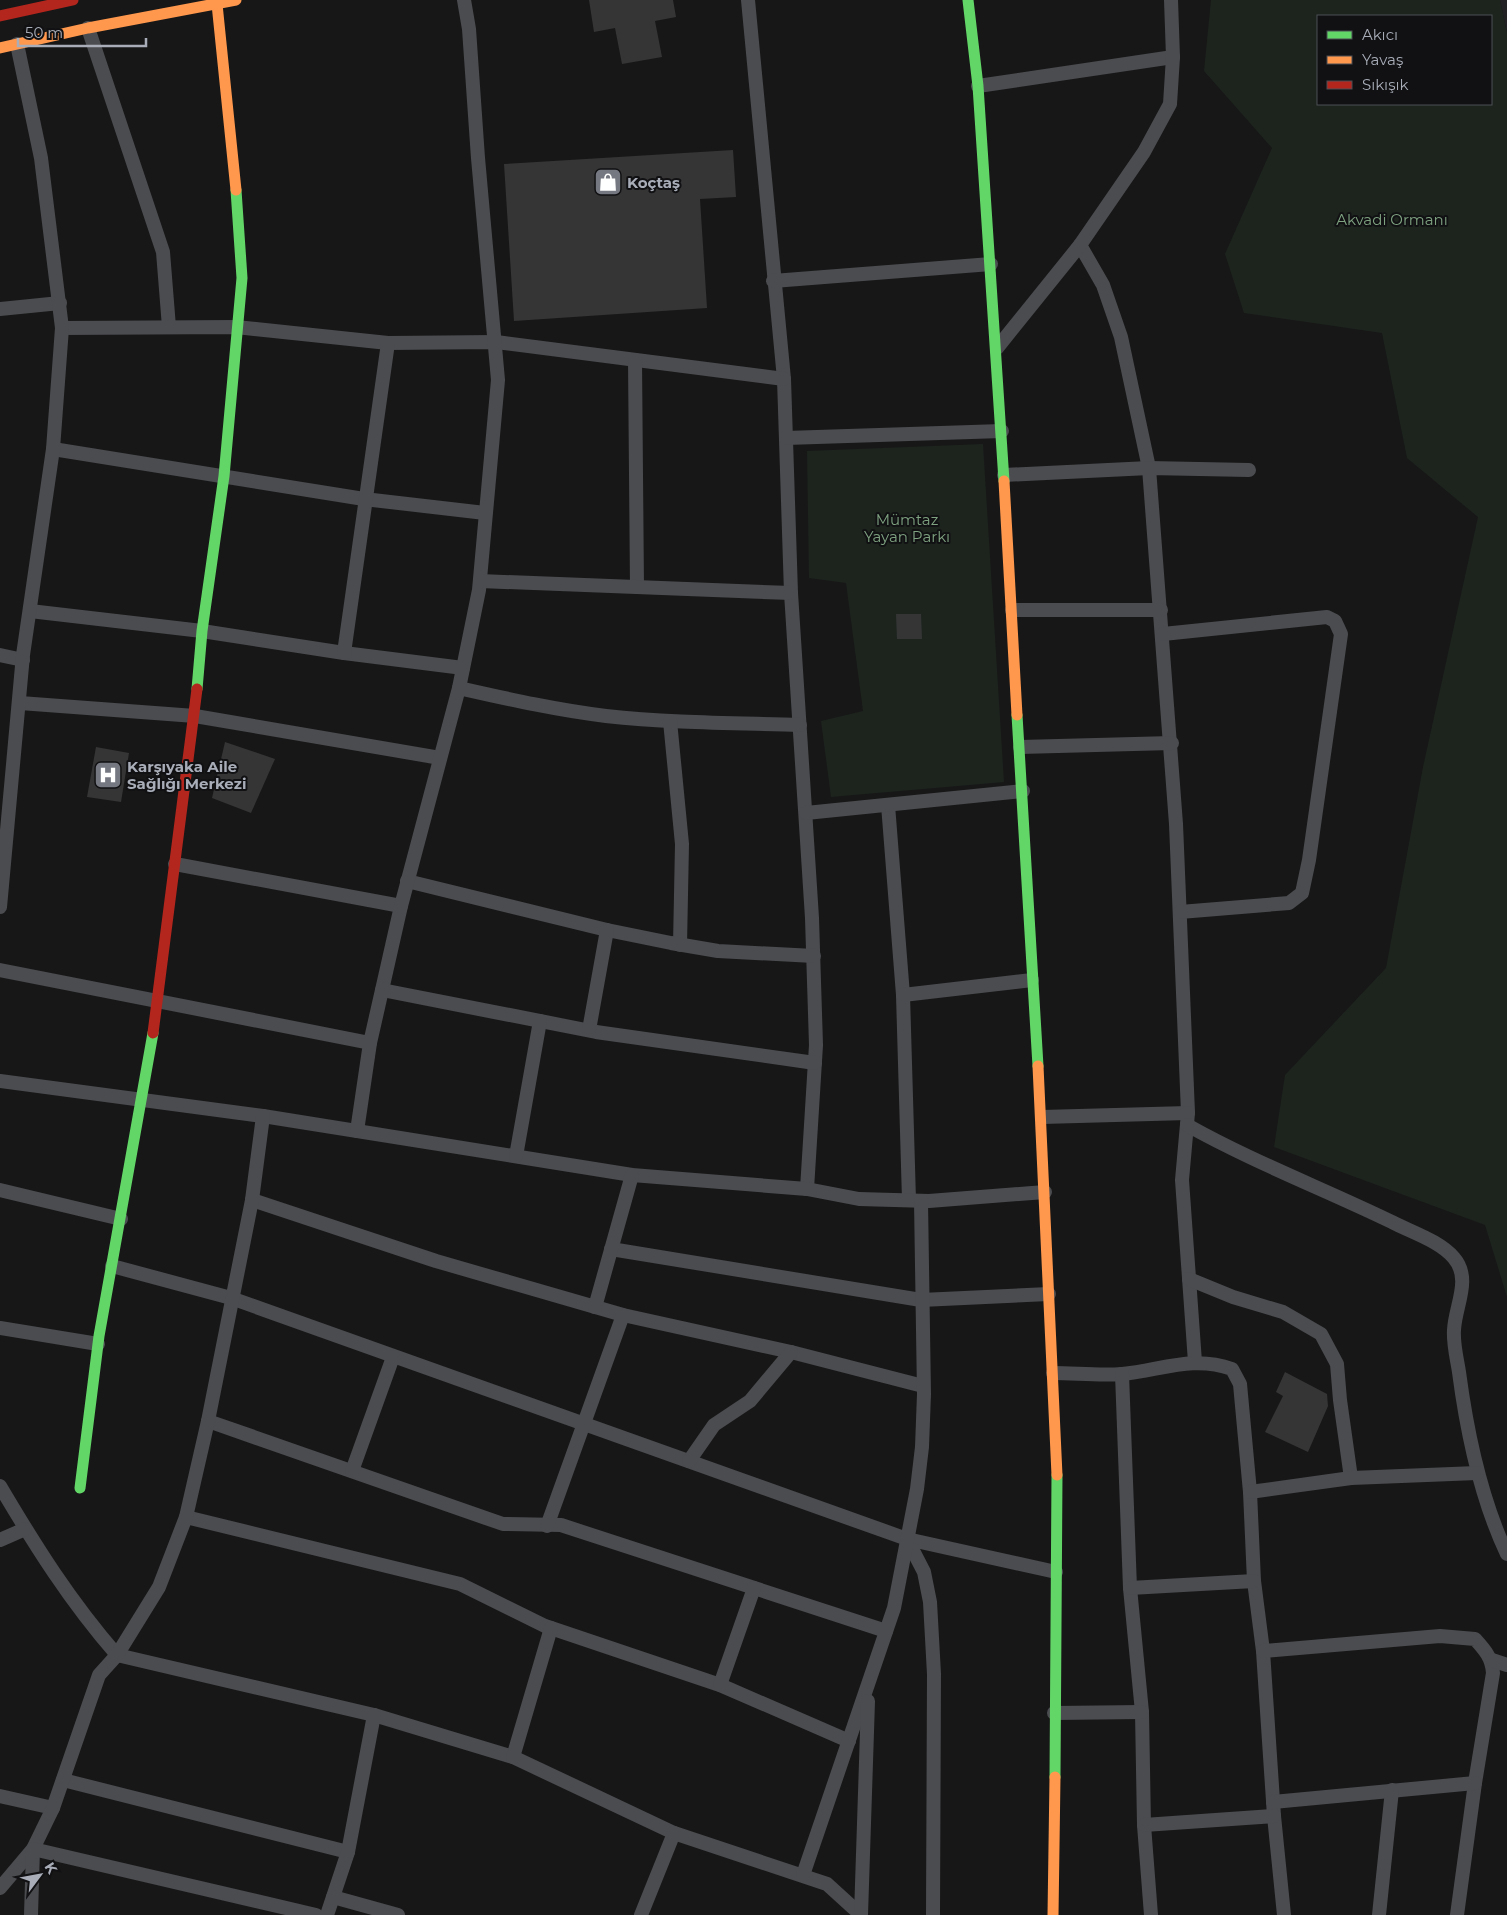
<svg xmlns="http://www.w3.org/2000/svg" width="1507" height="1915" font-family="Montserrat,sans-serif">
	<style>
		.built { fill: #212123 }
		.green { fill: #1d241e; fill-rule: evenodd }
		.building { fill: #353536 }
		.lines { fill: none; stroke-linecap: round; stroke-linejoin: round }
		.street { stroke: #4b4c50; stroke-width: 14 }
		.fast { stroke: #63d668; stroke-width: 11 }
		.slow { stroke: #ff974d; stroke-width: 11 }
		.jam { stroke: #b3261e; stroke-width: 11 }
		.labels { text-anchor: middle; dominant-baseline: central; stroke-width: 4; stroke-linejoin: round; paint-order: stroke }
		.poi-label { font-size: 15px; font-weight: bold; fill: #a8adb8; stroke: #111113; text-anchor: start }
		.park-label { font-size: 15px; fill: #7fa381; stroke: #111113 }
	</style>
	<rect width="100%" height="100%" fill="#171717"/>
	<!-- built -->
	<polygon class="built" points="1500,0 1507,0 1507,33"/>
	<!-- green -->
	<g class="green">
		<path d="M 1211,0 L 1500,0 L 1507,33 L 1507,1297 L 1485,1225 L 1274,1147 L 1285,1075 L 1386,968 L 1423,767 L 1478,517 L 1407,458 L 1382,333 L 1244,313 L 1225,254 L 1272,148 L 1204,71 ZM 1491,16 L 1491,104 L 1318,104 L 1318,16 Z"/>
		<polygon points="983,444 1004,782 831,797 821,721 863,711 846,583 809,578 807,451"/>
	</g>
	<!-- building -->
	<g class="building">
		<polygon points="589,0 673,0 676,17 655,21 662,57 622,64 615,28 594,32"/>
		<polygon points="733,150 736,197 700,199 707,308 514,321 504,164"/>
		<polygon points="896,614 921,614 922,639 897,639"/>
		<polygon points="225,742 275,759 251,813 212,798"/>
		<polygon points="96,747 129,753 121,802 87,797"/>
		<polygon points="1285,1372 1327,1394 1328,1406 1308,1452 1265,1432 1283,1396 1276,1392"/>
	</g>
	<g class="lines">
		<!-- street -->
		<g class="street">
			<polyline points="748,0 784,379 791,593 812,918 816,1045 807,1189"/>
			<polyline points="88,28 163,252 169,327"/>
			<polyline points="978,86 1173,57"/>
			<polyline points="1080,245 1103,285 1121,337 1149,468 1176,824 1188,1113 1182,1180 1195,1362"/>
			<polyline points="773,281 991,264"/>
			<polyline points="0,309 60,303"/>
			<polyline points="62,328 236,327 388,343 496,342 784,379"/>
			<polyline points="997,348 1080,245 1144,152 1170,104 1173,57 1171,0"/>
			<polyline points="635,360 637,587"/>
			<polyline points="786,438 1002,431"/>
			<polyline points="53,449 364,499 485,513"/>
			<polyline points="1004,475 1149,468 1249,470"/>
			<polyline points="480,581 791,593"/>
			<polyline points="1012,610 1161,610"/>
			<polyline points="30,611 202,631 344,653 463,668"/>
			<polyline points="1163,634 1327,617 1335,621 1341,634 1309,860 1302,893 1289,903 1180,912"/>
			<polyline points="344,653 388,343"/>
			<polyline points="0,655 23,660"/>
			<path d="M 459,688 C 508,699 556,710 606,716 C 670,723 735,723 800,725"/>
			<polyline points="20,703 195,716 440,758"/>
			<polyline points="670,721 682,844 680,945"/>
			<polyline points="1020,747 1172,743"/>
			<polyline points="888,805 903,995 909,1200"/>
			<polyline points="806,813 1023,791"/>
			<polyline points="175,864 401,906"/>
			<polyline points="407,881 607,930 671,943 718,951 814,956"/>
			<polyline points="0,907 23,655 53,449 62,328 41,158 17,44"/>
			<polyline points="0,970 370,1043"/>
			<polyline points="382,990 596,1032 815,1063"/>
			<polyline points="903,995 1032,980"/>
			<polyline points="589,1030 607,930"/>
			<polyline points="0,1081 263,1116 632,1175 807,1189 859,1199 929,1201 1045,1192"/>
			<polyline points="1042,1117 1188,1113"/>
			<path d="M 1187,1125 C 1253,1162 1324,1189 1392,1222 C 1411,1232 1440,1241 1454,1258 C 1472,1279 1455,1306 1454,1330 C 1453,1344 1457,1359 1459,1372 C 1467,1433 1480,1497 1507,1554"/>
			<polyline points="357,1131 370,1043 382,990 401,906 459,688 479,590 498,380 478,158 469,29 464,0"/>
			<polyline points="516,1156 540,1021"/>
			<polyline points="0,1190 121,1219"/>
			<polyline points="252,1200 436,1261 623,1315 791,1352 923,1386"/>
			<polyline points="611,1249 921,1300 1049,1294"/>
			<polyline points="112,1266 231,1298 907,1539 1056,1572"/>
			<polyline points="1189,1279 1233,1297 1283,1312 1321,1334 1337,1364 1340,1400 1351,1478"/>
			<polyline points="595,1307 632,1175"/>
			<polyline points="0,1328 98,1344"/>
			<path d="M 1053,1373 C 1075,1373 1100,1376 1122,1374 C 1162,1370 1193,1355 1232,1369 L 1240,1384 L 1250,1492 L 1254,1581 L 1263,1651 L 1274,1816 L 1284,1915"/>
			<polyline points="1122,1374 1130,1588 1142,1712 1144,1825 1151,1915"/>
			<polyline points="208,1421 503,1524 561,1525 886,1631"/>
			<polyline points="689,1461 714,1425 750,1401 791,1352"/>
			<polyline points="352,1471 393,1357"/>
			<path d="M 0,1486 C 36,1547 70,1601 117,1655 L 374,1715 L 513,1757 L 674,1833 L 827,1884 L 861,1915"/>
			<polyline points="1250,1492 1351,1478 1477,1473"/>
			<polyline points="186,1517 460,1584 545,1626 720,1685 849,1741"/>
			<polyline points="547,1526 623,1315"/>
			<polyline points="907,1539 924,1572 930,1602 934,1674 933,1915"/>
			<polyline points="0,1540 25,1529"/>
			<polyline points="1130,1588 1254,1581"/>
			<path d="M 1263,1651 L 1440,1636 L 1475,1639 C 1485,1650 1492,1658 1493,1673 L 1475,1783 L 1457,1915"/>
			<polyline points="1492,1660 1507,1665"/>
			<polyline points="720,1685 754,1588"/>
			<polyline points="1054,1713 1142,1712"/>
			<polyline points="513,1757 551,1628"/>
			<polyline points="63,1780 348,1852"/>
			<polyline points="0,1796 53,1808"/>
			<polyline points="1273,1802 1475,1783"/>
			<polyline points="1144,1825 1274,1816"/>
			<polyline points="803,1875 894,1608 917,1489 922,1447 924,1394 921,1201"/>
			<polyline points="0,1888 33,1849 53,1808 99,1675 117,1655 159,1587 186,1517 208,1421 252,1200 263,1116"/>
			<polyline points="333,1897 398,1915"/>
			<polyline points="31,1915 33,1849 316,1915"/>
			<polyline points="327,1915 348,1852 374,1715"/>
			<polyline points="641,1915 674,1833"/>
			<polyline points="861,1915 868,1701"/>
			<polyline points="1379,1915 1392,1790"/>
		</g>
		<!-- fast -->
		<g class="fast">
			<polyline points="968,0 978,86 1004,481"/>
			<polyline points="197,689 202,631 224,476 242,278 236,190"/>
			<polyline points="1017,715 1038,1066"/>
			<polyline points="80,1488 99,1336 153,1033"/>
			<polyline points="1055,1777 1057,1475"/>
		</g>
		<!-- slow -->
		<g class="slow">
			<polyline points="217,4 236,190"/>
			<polyline points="0,48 88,28 236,0"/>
			<polyline points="1004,481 1017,715"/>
			<polyline points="1038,1066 1057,1475"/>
			<polyline points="1053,1915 1055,1777"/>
		</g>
		<!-- jam -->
		<g class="jam">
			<polyline points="0,16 73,0"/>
			<polyline points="153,1033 197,689"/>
		</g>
	</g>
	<!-- icons -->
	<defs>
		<g id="shop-square" transform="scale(1.4375)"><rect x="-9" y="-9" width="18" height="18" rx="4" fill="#757880" stroke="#111113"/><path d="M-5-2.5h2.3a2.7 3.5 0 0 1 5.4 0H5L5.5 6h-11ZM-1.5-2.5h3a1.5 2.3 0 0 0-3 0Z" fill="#fff"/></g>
		<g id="hospital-square" transform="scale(1.4375)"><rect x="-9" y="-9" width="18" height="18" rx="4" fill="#757880" stroke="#111113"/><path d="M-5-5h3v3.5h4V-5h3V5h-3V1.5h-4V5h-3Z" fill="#fff"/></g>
	</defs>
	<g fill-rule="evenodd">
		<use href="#shop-square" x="608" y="182"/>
		<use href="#hospital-square" x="108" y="775"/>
	</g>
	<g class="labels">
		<!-- poi labels -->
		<g class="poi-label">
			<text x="627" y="182">Koçtaş</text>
			<text x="127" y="766">Karşıyaka Aile<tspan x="127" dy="17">Sağlığı Merkezi</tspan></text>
		</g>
		<!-- park labels -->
		<g class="park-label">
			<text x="1392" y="219">Akvadi Ormanı</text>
			<text x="907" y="519">Mümtaz<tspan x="907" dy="17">Yayan Parkı</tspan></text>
		</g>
	</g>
	<!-- legend -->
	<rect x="1317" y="15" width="175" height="90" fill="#111113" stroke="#4d4f55"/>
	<rect x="1327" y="31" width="25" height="8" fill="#63d668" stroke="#4d4f55"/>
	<text x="1362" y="40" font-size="15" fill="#a8adb8">Akıcı</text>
	<rect x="1327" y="56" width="25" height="8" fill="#ff974d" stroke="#4d4f55"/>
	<text x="1362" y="65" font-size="15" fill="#a8adb8">Yavaş</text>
	<rect x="1327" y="81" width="25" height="8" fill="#b3261e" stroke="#4d4f55"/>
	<text x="1362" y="90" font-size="15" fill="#a8adb8">Sıkışık</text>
	<!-- north arrow -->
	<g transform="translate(40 1875) rotate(58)" stroke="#111113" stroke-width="4" paint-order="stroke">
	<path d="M0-4L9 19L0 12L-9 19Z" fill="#a8adb8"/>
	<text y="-8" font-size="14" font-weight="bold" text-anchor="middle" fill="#a8adb8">K</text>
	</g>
	<!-- scale -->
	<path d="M18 38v8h128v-8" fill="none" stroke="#a8adb8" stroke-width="2.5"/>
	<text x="25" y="38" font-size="15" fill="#a8adb8" stroke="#111113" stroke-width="4" paint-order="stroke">50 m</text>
</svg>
